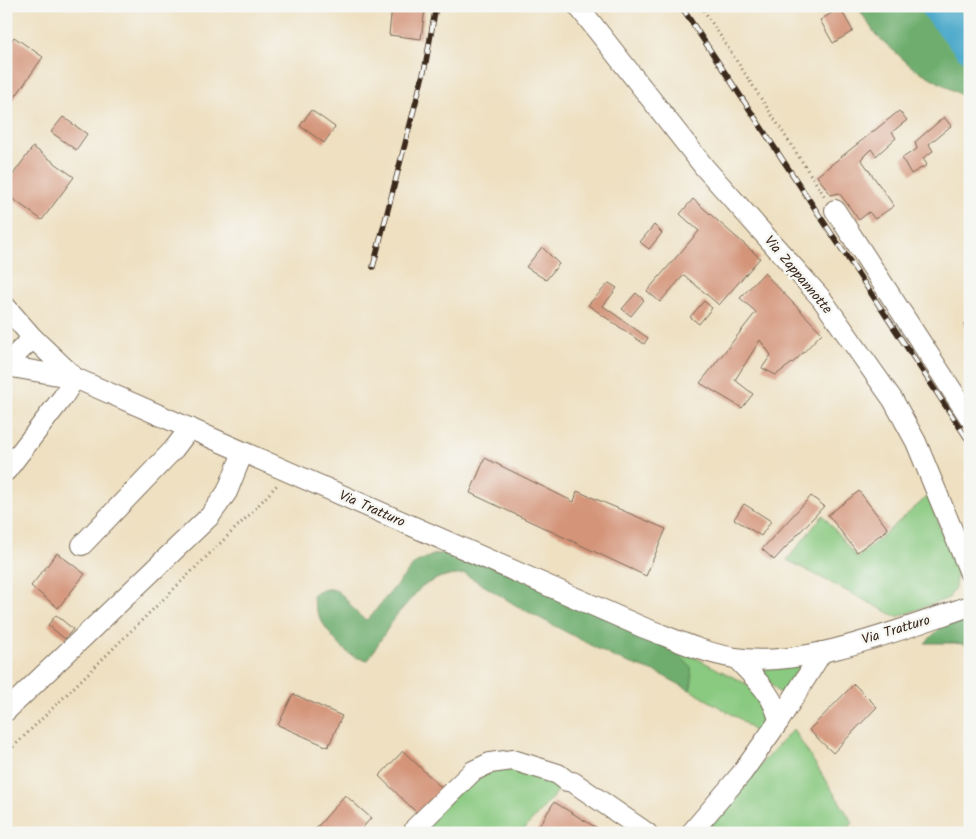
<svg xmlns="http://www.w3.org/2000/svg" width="976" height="839" font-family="Kalam,sans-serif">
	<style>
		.green { fill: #89c980; stroke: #627a4f }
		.forest { fill: #6ead6e; stroke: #546c46 }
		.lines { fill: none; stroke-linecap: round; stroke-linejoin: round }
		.river { stroke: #4ca9ca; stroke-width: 31 }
		.building { fill: #d49479 }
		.minor-casing { stroke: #7a6a57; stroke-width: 22 }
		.path { stroke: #7a6a57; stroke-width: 3; stroke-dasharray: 1 4; stroke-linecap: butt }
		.minor { stroke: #fff; stroke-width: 20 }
		.rail-casing { stroke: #3b2a1e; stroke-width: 5.5 }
		.rail { stroke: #f6f6f2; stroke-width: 4; stroke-dasharray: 11; stroke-linecap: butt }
		.labels { text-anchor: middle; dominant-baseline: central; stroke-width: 5; stroke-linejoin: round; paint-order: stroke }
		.street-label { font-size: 14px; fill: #3b2a1e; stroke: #f6f6f2 }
	</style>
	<rect width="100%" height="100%" fill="#f6f6f2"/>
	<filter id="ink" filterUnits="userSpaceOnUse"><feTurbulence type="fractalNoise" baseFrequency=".02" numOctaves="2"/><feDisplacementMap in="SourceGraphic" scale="10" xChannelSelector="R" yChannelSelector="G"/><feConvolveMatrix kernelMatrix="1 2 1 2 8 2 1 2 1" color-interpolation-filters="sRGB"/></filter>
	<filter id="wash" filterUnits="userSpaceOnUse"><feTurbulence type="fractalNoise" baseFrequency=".0096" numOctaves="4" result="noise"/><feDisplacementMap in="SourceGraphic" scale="20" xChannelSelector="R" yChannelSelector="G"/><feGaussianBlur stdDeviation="1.12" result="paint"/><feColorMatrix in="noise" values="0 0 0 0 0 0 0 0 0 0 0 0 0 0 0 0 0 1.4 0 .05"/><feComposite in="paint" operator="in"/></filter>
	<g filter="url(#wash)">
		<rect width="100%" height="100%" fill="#eee0c1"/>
		<!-- green -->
		<g class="green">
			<polygon points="928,496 957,571 955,587 949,598 897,617 787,560 823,515 857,558"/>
			<polygon points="665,642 760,691 773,712 762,738 740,719 690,690 692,680"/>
			<polygon points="797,663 799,669 786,693 778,692 755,667"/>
			<polygon points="793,729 853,823 844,833 698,833"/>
			<polygon points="510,764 567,781 523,831 525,833 419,833 464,785"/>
		</g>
		<!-- forest -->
		<g class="forest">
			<polygon points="857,6 970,6 970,100 912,67 876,35"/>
			<path d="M 458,550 L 665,642 L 691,667 L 692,680 L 690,690 L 658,673 L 615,658 L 517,606 L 465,574 L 441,577 L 422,586 L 395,617 L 368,660 C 363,659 357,658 353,656 C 337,647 312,613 313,595 C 344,574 347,613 367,620 L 415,563 L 433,555 Z"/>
			<polygon points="970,611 970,645 954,643 925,643 940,628 945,618"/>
		</g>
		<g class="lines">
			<!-- river -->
			<polyline class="river" points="936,6 970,47"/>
		</g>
		<g id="blocks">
			<!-- building -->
			<g class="building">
				<polygon points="392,6 425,9 421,39 389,35"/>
				<polygon points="840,8 853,31 833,43 820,20"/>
				<polygon points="14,37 43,57 6,110 6,48"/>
				<polygon points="311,110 335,127 324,143 300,126"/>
				<polygon points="899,111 907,120 892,132 896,138 876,156 871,149 861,159 894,206 875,219 869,212 859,220 839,193 831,195 817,176"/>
				<polygon points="63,117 87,134 76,150 51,132"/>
				<polygon points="944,117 951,126 929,144 933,151 923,158 927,165 911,174 902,158 917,149 915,142"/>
				<polygon points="33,147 74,177 42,220 6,194 6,184"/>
				<polygon points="693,199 760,258 719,305 684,275 660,302 647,291 699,231 680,214"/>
				<polygon points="654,225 662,233 649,249 640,242"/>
				<polygon points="542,247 559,264 546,280 526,267"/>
				<polygon points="764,273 822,333 796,360 776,375 762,368 771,355 760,340 735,380 753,394 742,408 700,383 756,312 740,298"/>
				<polygon points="609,283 617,288 603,306 648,338 644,344 588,305"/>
				<polygon points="636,293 644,300 631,316 622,309"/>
				<polygon points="704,301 712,308 699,324 690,317"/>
				<polygon points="970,319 970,332 963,325"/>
				<polygon points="485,458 574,502 577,491 666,529 646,576 470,493"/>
				<polygon points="859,491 888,529 857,552 828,515"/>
				<polygon points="811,496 824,506 774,560 762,549"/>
				<polygon points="744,504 771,521 761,536 734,519"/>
				<polygon points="57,553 85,574 58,608 31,586"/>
				<polygon points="56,615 73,629 65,639 48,625"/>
				<polygon points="854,684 877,707 833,753 809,730"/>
				<polygon points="293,694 342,716 328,747 278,725"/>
				<polygon points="403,751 442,788 418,814 379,776"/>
				<polygon points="345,795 371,818 358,833 312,833"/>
				<polygon points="554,802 605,833 536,831"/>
			</g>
		</g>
	</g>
	<g filter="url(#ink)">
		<use href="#blocks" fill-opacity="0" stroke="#7a6a57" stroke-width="1"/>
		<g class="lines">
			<!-- minor casing -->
			<g class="minor-casing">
				<g id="minor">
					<polyline points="578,6 705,168 821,298 893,400 916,442 970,573"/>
					<polyline points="835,210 970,418"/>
					<polyline points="6,307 33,338 75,378 63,397 6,471"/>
					<polyline points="6,364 33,338"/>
					<path d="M 6,366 L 75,378 L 642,627 C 672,638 702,653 735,658 C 803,669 904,628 970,606"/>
					<polyline points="82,545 174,449 190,428"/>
					<path d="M 737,659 C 754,678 774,694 779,721"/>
					<polyline points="6,711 210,516 227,492 243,452"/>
					<polyline points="415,828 473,771 490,763 513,760 558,774 567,781 573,782 647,833"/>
					<polyline points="691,833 742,773 779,721 822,652"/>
				</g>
			</g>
			<!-- path -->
			<g class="path">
				<polyline points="701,6 825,197"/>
				<polyline points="6,754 252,512 277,485"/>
			</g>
			<!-- minor -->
			<use href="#minor" class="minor"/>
			<!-- rail casing -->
			<g class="rail-casing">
				<g id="rail">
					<polyline points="681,6 970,443"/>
					<polyline points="373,267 425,67 436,6"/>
				</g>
			</g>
			<!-- rail -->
			<use href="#rail" class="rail"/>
		</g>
	</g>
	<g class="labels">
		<!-- street labels -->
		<g class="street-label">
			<text transform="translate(798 275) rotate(50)">Via Zappannotte</text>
			<text transform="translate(372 509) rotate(24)">Via Tratturo</text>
			<text transform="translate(896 630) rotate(-17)">Via Tratturo</text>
		</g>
	</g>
	<!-- margin -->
	<rect width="976" height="839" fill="none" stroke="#f6f6f2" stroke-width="25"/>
</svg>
